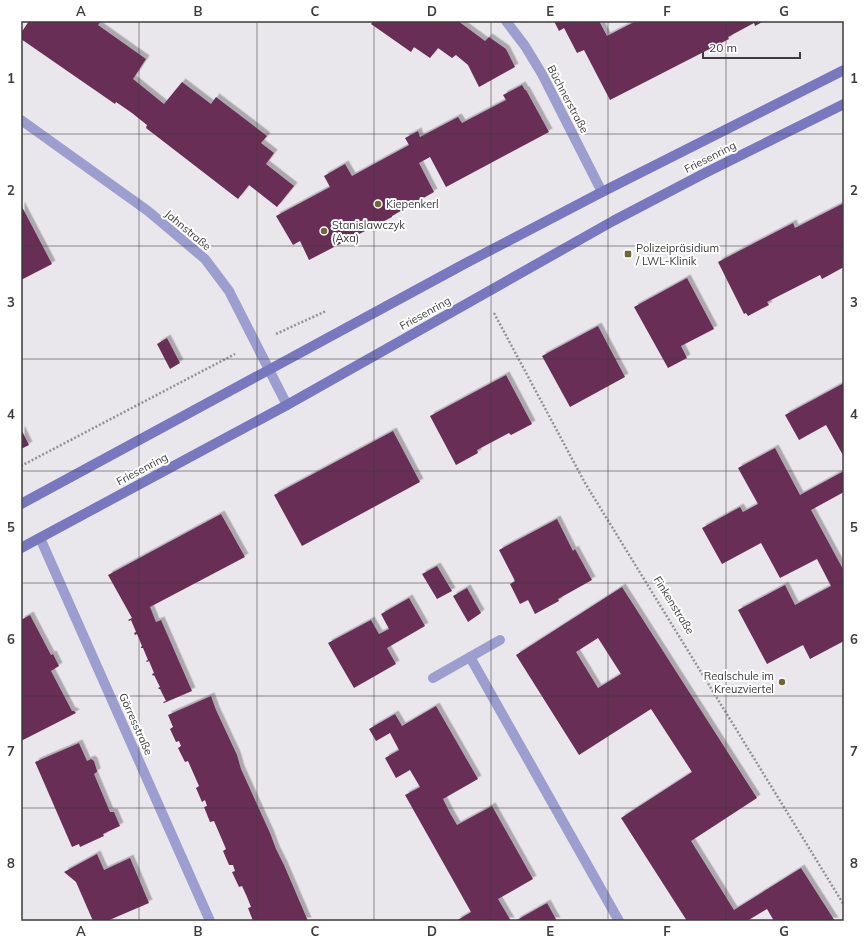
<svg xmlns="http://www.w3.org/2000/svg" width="865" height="942" font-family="Mulish,sans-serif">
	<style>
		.building { fill: #692e56; fill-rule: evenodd; filter: url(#shadow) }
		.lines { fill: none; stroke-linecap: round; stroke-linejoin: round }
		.path { stroke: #939195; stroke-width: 2.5; stroke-dasharray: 2 2; stroke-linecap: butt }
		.service { stroke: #9b9ecf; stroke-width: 10 }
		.minor { stroke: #9b9ecf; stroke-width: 10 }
		.secondary { stroke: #7778c0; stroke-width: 10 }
		.grid { fill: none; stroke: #3c3b3d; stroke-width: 1; stroke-opacity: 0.55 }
		.poi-dot { fill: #6f6734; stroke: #fff; stroke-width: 1.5 }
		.labels { text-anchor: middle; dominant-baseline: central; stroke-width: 4; stroke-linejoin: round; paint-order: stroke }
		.street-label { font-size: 11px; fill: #3c3b3d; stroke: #fff }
		.poi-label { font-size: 11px; fill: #3c3b3d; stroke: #fff; text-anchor: start }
		.neatline { fill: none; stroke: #3c3b3d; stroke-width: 1.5 }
		.grid-label { font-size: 13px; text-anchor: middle; font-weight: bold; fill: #3c3b3d }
	</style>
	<defs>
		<filter id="shadow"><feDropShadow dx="3.5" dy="-3.5" stdDeviation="0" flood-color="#0004"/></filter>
	</defs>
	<rect width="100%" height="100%" fill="#eae7ec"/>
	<!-- building -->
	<g class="building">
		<polygon points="29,21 101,21 98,25 146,59 133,79 164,104 182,82 211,104 216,97 267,136 261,143 274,153 266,164 294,186 277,207 249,185 238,199 146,128 147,125 132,113 116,102 115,104 21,39 21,33"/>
		<polygon points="373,21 458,21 485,41 489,37 506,49 515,67 479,87 468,65 456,55 452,58 438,48 430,58 414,47 411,52 371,24"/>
		<polygon points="554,21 599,21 607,36 636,21 764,21 755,26 754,23 728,37 729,39 610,100 584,50 577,53 564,28 559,31"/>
		<polygon points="522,85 525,90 526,90 549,132 446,187 430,157 419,163 434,192 392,216 392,217 309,260 300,241 293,245 276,216 330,187 324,176 345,164 352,176 409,145 405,138 418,131 420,137 458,117 462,123 506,100 503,95"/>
		<polygon points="844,203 844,267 822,279 820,275 767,302 769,305 748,316 746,313 744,314 718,262 793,223 795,228"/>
		<polygon points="21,205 52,264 21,280"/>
		<polygon points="687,278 714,329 681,346 687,358 668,368 634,307"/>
		<polygon points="598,326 625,377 570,407 542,356"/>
		<polygon points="167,338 180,363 170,369 157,344"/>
		<polygon points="506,375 532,424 511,435 509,433 477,450 478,453 456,465 430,416"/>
		<polygon points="844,383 844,457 826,425 799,440 785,415"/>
		<polygon points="21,429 29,445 21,449"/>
		<polygon points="393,431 420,482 302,546 274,495"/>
		<polygon points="775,448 800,495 844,471 844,492 811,510 844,571 844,641 810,659 803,645 767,664 738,610 785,585 795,605 831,586 817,559 780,578 761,543 722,564 702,528 740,507 743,512 758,504 738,468"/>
		<polygon points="221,514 245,557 150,607 156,622 161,620 192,691 164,703 163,702 166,701 160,689 159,689 158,688 160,687 154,675 153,676 152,674 154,673 149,661 147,662 146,661 148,660 143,648 141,648 141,647 142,646 137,634 135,635 134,633 136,632 131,620 129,621 128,620 132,618 108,575"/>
		<polygon points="557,519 573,551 575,549 592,580 558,599 559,601 535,614 528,600 520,604 510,584 515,581 499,550"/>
		<polygon points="437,566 452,591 437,599 422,574"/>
		<path d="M 622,587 L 757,798 L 691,841 L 734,910 L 801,868 L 835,921 L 774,921 L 767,909 L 747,921 L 687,921 L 621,818 L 692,772 L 651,709 L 579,755 L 516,655 ZM 598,638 L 621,674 L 598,688 L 576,652 Z"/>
		<polygon points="467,588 481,613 468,622 453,596"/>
		<polygon points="409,598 425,626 387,648 396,664 354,688 328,643 371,620 379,634 389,629 381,614"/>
		<polygon points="30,615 51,655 53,654 59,666 51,671 72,711 74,711 76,713 21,741 21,620"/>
		<polygon points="211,696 216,710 237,755 241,769 270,833 276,849 284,865 308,921 253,921 248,908 251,907 247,897 242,886 239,887 232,872 235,871 233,865 229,865 223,851 226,849 214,821 210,822 204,807 207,806 205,800 202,802 196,788 199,786 188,761 185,762 178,748 181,746 179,741 176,742 170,729 173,727 168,715"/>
		<polygon points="436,706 478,779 443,799 450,813 457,825 492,806 533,879 498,899 511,921 456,921 471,912 405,795 420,787 410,770 396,778 385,758 399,750 390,733 376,741 369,729 395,714 402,726"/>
		<polygon points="79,743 87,761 91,759 94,761 97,771 97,772 94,774 110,812 114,812 120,826 103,834 104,836 80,847 79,844 72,847 35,762"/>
		<polygon points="97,854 104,870 130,858 149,903 107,921 93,921 76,882 64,872"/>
		<polygon points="547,903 557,921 515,921"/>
	</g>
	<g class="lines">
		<!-- path -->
		<g class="path">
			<polyline points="494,313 585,483 844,905"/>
			<polyline points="276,334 326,311"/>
			<polyline points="21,466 235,354"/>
		</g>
		<!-- service -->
		<polyline class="service" points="506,21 525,46 542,74 602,192"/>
		<!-- minor -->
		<g class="minor">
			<polyline points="21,120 148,211 205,259 229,291 287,405"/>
			<polyline points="40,538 210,921"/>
			<polyline points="470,657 500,640"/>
			<polyline points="433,678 470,657 619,921"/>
		</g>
		<!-- secondary -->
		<g class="secondary">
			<polyline points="21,504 466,263 602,192 844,70"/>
			<polyline points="21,548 287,405 613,221 705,173 844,104"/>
		</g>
	</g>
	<!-- grid -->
	<path class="grid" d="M 139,21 L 139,921M 257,21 L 257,921M 374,21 L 374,921M 491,21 L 491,921M 608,21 L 608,921M 726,21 L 726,921M 21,134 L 844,134M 21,246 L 844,246M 21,359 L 844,359M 21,471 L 844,471M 21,583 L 844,583M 21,696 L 844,696M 21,808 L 844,808"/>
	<!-- markers -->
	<g class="poi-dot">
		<circle cx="378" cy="204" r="4"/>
		<circle cx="324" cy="231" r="4"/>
		<rect x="624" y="250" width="8" height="8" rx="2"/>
		<circle cx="782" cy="682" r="4"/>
	</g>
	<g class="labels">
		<!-- street labels -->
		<g class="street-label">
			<text transform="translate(568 99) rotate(62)">Büchnerstraße</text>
			<text transform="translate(710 157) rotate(-27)">Friesenring</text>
			<text transform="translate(188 230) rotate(40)">Jahnstraße</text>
			<text transform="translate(425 313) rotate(-29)">Friesenring</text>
			<text transform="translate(142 469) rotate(-28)">Friesenring</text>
			<text transform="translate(674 605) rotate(58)">Finkenstraße</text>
			<text transform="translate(136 724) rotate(66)">Görresstraße</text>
		</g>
		<!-- poi labels -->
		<g class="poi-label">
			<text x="386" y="204">Kiepenkerl</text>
			<text x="332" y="225">Stanislawczyk<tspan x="332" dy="13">(Axa)</tspan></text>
			<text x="636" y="248">Polizeipräsidium<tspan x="636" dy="13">/ LWL-Klinik</tspan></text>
			<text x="774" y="676" text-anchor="end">Realschule im<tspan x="774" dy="13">Kreuzviertel</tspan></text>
		</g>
	</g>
	<!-- border -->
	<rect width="865" height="942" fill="none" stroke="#ffffff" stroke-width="44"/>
	<!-- scale -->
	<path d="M703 52v6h97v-6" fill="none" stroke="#3c3b3d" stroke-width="2"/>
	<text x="709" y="52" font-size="12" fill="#3c3b3d" stroke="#ffffff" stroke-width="3" paint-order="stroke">20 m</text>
	<rect x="22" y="22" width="821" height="898" class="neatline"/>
	<g class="grid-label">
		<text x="81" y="16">A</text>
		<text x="198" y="16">B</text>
		<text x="315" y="16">C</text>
		<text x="432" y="16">D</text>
		<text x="550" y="16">E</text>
		<text x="667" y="16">F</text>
		<text x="784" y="16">G</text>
		<text x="11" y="83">1</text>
		<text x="854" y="83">1</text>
		<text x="11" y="195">2</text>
		<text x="854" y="195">2</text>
		<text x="11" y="307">3</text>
		<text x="854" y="307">3</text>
		<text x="11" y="419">4</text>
		<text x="854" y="419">4</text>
		<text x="11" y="532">5</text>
		<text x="854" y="532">5</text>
		<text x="11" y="644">6</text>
		<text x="854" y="644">6</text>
		<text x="11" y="756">7</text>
		<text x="854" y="756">7</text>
		<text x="11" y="868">8</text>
		<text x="854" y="868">8</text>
		<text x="81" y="936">A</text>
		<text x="198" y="936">B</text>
		<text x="315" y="936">C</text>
		<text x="432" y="936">D</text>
		<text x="550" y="936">E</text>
		<text x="667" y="936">F</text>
		<text x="784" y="936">G</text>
	</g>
</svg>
